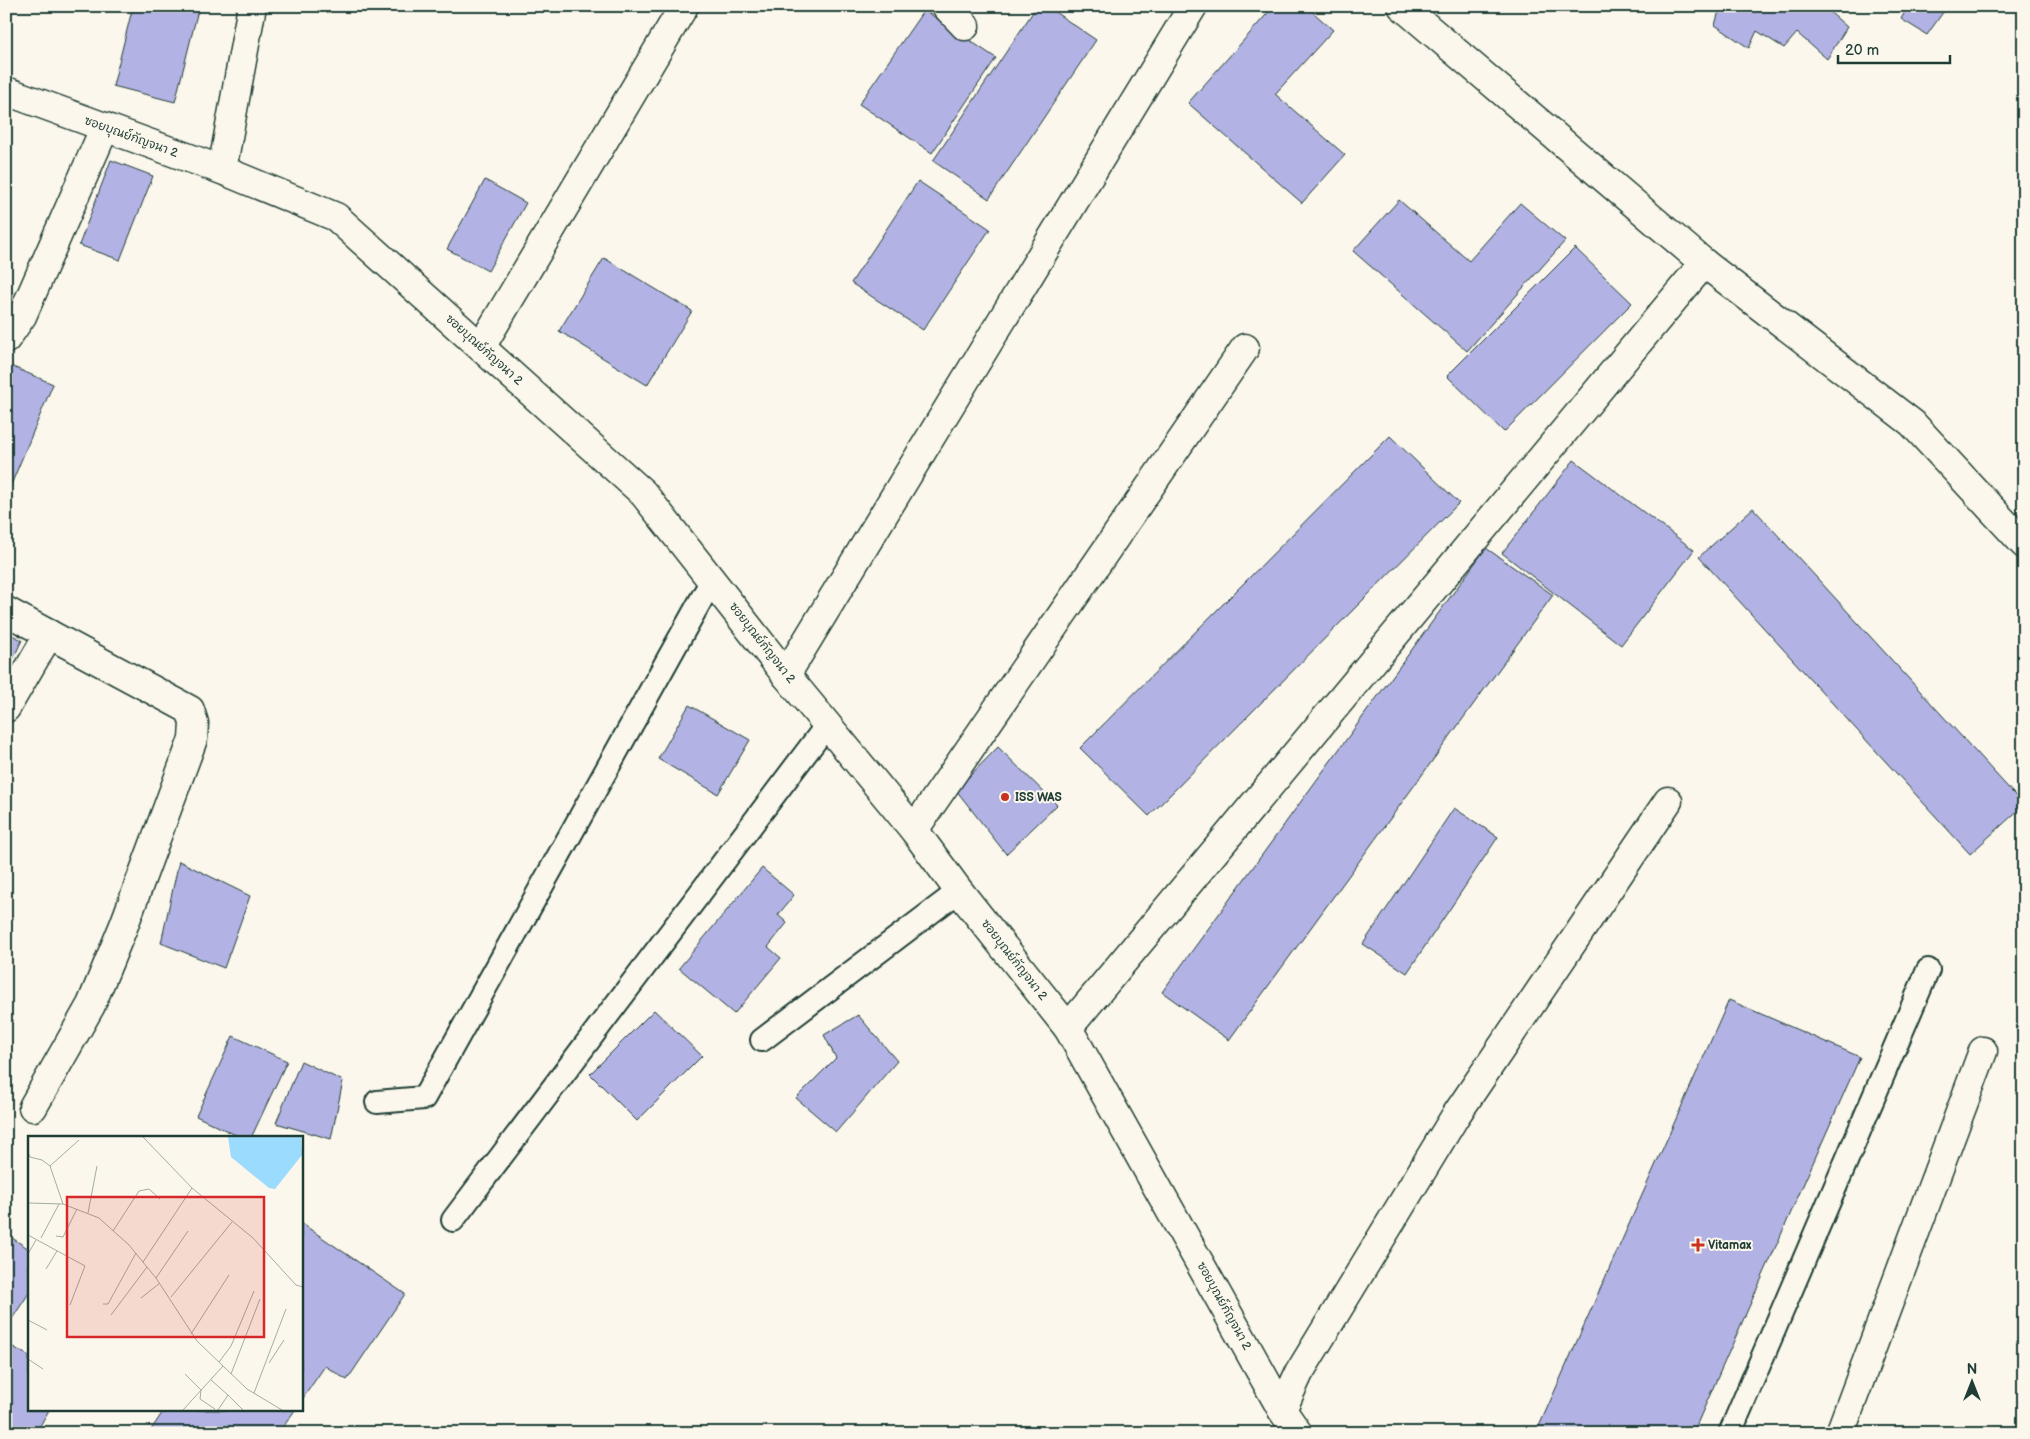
<svg xmlns="http://www.w3.org/2000/svg" width="2030" height="1439" font-family="'Balsamiq Sans','Playpen Sans Thai',sans-serif">
	<style>
		.building { fill: #b2b3e4; stroke: #1f3d34 }
		.lines { fill: none; stroke-linecap: round; stroke-linejoin: round }
		.service-casing { stroke: #1f3d34; stroke-width: 26 }
		.minor-casing { stroke: #1f3d34; stroke-width: 31 }
		.service { stroke: #fbf7ec; stroke-width: 22 }
		.minor { stroke: #fbf7ec; stroke-width: 28 }
		.poi-dot { fill: #c8321e; stroke: #fbf7ec; stroke-width: 2 }
		.labels { text-anchor: middle; dominant-baseline: central; stroke-width: 4; stroke-linejoin: round; paint-order: stroke }
		.street-label { font-size: 12px; fill: #1f3d34; stroke: #fbf7ec }
		.poi-label { font-size: 12px; font-weight: bold; fill: #1f3d34; stroke: #fbf7ec; text-anchor: start }
		.inset-road { fill: none; stroke: #a3ada2; stroke-width: 1 }
		.view { fill: #d62828; fill-opacity: 0.15; stroke: #d62828; stroke-width: 2.5 }
		.inset-edge { fill: none; stroke: #1f3d34; stroke-width: 2.5 }
	</style>
	<rect width="100%" height="100%" fill="#fbf7ec"/>
	<filter id="ink" filterUnits="userSpaceOnUse"><feTurbulence type="fractalNoise" baseFrequency=".02" numOctaves="2"/><feDisplacementMap in="SourceGraphic" scale="10" xChannelSelector="R" yChannelSelector="G"/><feConvolveMatrix kernelMatrix="1 2 1 2 8 2 1 2 1" color-interpolation-filters="sRGB"/></filter>
	<g filter="url(#ink)">
		<!-- building -->
		<g class="building">
			<polygon points="133,6 199,6 175,102 113,86"/>
			<polygon points="1037,6 1046,6 1096,40 989,199 933,161"/>
			<polygon points="1274,6 1306,6 1333,30 1275,94 1345,155 1302,203 1188,103"/>
			<polygon points="1711,6 1823,6 1847,27 1827,59 1797,33 1784,48 1757,31 1749,48 1715,25 1719,11"/>
			<polygon points="1908,6 1944,6 1946,8 1927,35 1901,19"/>
			<polygon points="924,10 996,58 932,153 859,104"/>
			<polygon points="111,160 153,176 120,260 79,245"/>
			<polygon points="485,180 526,203 488,271 447,249"/>
			<polygon points="918,181 990,229 923,330 851,283"/>
			<polygon points="1399,200 1469,261 1520,203 1565,241 1467,351 1353,251"/>
			<polygon points="1575,248 1632,303 1504,432 1447,376"/>
			<polygon points="604,258 692,311 647,385 559,331"/>
			<polygon points="6,364 53,384 6,497"/>
			<polygon points="1390,436 1459,503 1149,816 1080,748"/>
			<polygon points="1574,460 1694,550 1621,645 1502,553"/>
			<polygon points="1753,508 2024,805 1970,854 1699,557"/>
			<polygon points="1486,548 1553,595 1229,1040 1162,992"/>
			<polygon points="6,632 22,640 6,674"/>
			<polygon points="689,705 750,740 718,794 658,759"/>
			<polygon points="998,747 1057,805 1006,854 956,790"/>
			<polygon points="1454,808 1498,837 1407,973 1363,944"/>
			<polygon points="179,861 250,896 224,968 161,943"/>
			<polygon points="762,868 794,895 778,915 787,923 768,947 781,958 734,1014 679,968"/>
			<polygon points="1729,1000 1860,1057 1693,1433 1536,1433"/>
			<polygon points="654,1010 702,1056 637,1121 590,1074"/>
			<polygon points="858,1015 897,1061 836,1132 796,1098 836,1058 824,1035"/>
			<polygon points="233,1036 287,1061 251,1138 242,1138 196,1116"/>
			<polygon points="301,1061 343,1081 331,1139 276,1123"/>
			<polygon points="301,1223 405,1294 347,1380 325,1366 301,1401"/>
			<polygon points="6,1234 29,1249 29,1293 6,1328"/>
			<polygon points="6,1343 29,1356 29,1410 49,1410 36,1433 6,1433"/>
			<polygon points="164,1410 295,1410 279,1433 149,1433"/>
		</g>
		<g class="lines">
			<!-- service casing -->
			<g class="service-casing">
				<g id="service">
					<polyline points="762,1040 959,891"/>
					<polyline points="377,1102 424,1098 712,580"/>
					<polyline points="453,1220 827,725"/>
					<polyline points="1730,1433 1928,970"/>
				</g>
			</g>
			<!-- minor casing -->
			<g class="minor-casing">
				<g id="minor">
					<polyline points="946,6 965,26"/>
					<polyline points="1402,6 1704,263 1912,423 2024,544"/>
					<polyline points="6,91 222,170 336,217 643,493 786,675 914,830 959,891 1068,1028 1282,1410 1298,1433"/>
					<polyline points="222,170 252,6"/>
					<polyline points="6,339 22,316 105,127"/>
					<polyline points="481,347 684,6"/>
					<polyline points="6,611 190,710 194,723 193,739 124,925 91,1005 33,1107"/>
					<polyline points="786,675 1193,6"/>
					<polyline points="6,708 49,634"/>
					<polyline points="914,830 1245,348"/>
					<polyline points="1068,1028 1704,263"/>
					<polyline points="1282,1410 1299,1373 1456,1115 1668,801"/>
					<polyline points="1840,1433 1983,1051"/>
				</g>
			</g>
			<!-- service -->
			<use href="#service" class="service"/>
			<!-- minor -->
			<use href="#minor" class="minor"/>
		</g>
	</g>
	<!-- markers -->
	<g class="poi-dot">
		<circle cx="1005" cy="797" r="5"/>
		<path d="M1695.5 1237.5h5v5h5v5h-5v5h-5v-5h-5v-5h5z"/>
	</g>
	<g class="labels">
		<!-- street labels -->
		<g class="street-label">
			<text transform="translate(131 137) rotate(20)">ซอยบุณย์กัญจนา 2</text>
			<text transform="translate(484 350) rotate(42)">ซอยบุณย์กัญจนา 2</text>
			<text transform="translate(762 643) rotate(52)">ซอยบุณย์กัญจนา 2</text>
			<text transform="translate(1014 960) rotate(52)">ซอยบุณย์กัญจนา 2</text>
			<text transform="translate(1224 1306) rotate(61)">ซอยบุณย์กัญจนา 2</text>
		</g>
		<!-- poi labels -->
		<g class="poi-label">
			<text x="1015" y="797">ISS WAS</text>
			<text x="1708" y="1245">Vitamax</text>
		</g>
	</g>
	<!-- overview -->
	<g transform="translate(28 1136)">
		<rect width="275" height="275" fill="#fbf7ec"/>
		<path d="M 200,1 L 273,1 L 274,19 L 247,53 L 241,52 L 203,21 Z" fill="#9bdbfd"/>
		<path class="inset-road" d="M 115,1 L 164,52 L 225,102 L 268,149 L 275,151M 0,16 L 2,21 L 14,24 L 22,30 L 35,68M 22,30 L 51,4M 0,67 L 35,68 L 71,82 L 101,109 L 128,142 L 169,205 L 219,253 L 254,274M 60,77 L 69,30M 85,95 L 111,55 L 121,53 L 132,63M 0,99 L 57,130 L 42,169M 28,100 L 35,101 L 49,73M 13,102 L 31,68M 0,118 L 8,104M 115,126 L 164,52M 18,133 L 29,115M 128,142 L 160,95M 143,161 L 204,86M 113,162 L 132,147M 75,168 L 80,168 L 108,117M 83,179 L 119,131M 0,184 L 19,194M 163,198 L 201,139M 0,223 L 15,233M 191,226 L 203,210 L 226,155M 241,227 L 256,204M 157,238 L 173,254M 203,238 L 232,163M 183,244 L 200,259M 173,254 L 172,263 L 187,273M 226,257 L 258,173M 155,274 L 195,230M 190,274 L 200,259 L 215,274"/>
		<path class="view" d="M 39,61 L 236,61 L 236,201 L 39,201 Z"/>
		<rect width="275" height="275" class="inset-edge"/>
	</g>
	<!-- margin -->
	<rect width="2030" height="1439" fill="none" stroke="#fbf7ec" stroke-width="25"/>
	<rect x="12" y="12" width="2005" height="1414" fill="none" stroke="#1f3d34" stroke-width="2" filter="url(#ink)"/>
	<!-- north arrow -->
	<g transform="translate(1972 1382)" stroke="#fbf7ec" stroke-width="4" paint-order="stroke">
	<path d="M0-4L9 19L0 12L-9 19Z" fill="#1f3d34"/>
	<text y="-8" font-size="14" font-weight="bold" text-anchor="middle" fill="#1f3d34">N</text>
	</g>
	<!-- scale -->
	<path d="M1838 55v8h112v-8" fill="none" stroke="#1f3d34" stroke-width="2.5"/>
	<text x="1845" y="55" font-size="15" fill="#1f3d34" stroke="#fbf7ec" stroke-width="4" paint-order="stroke">20 m</text>
</svg>
